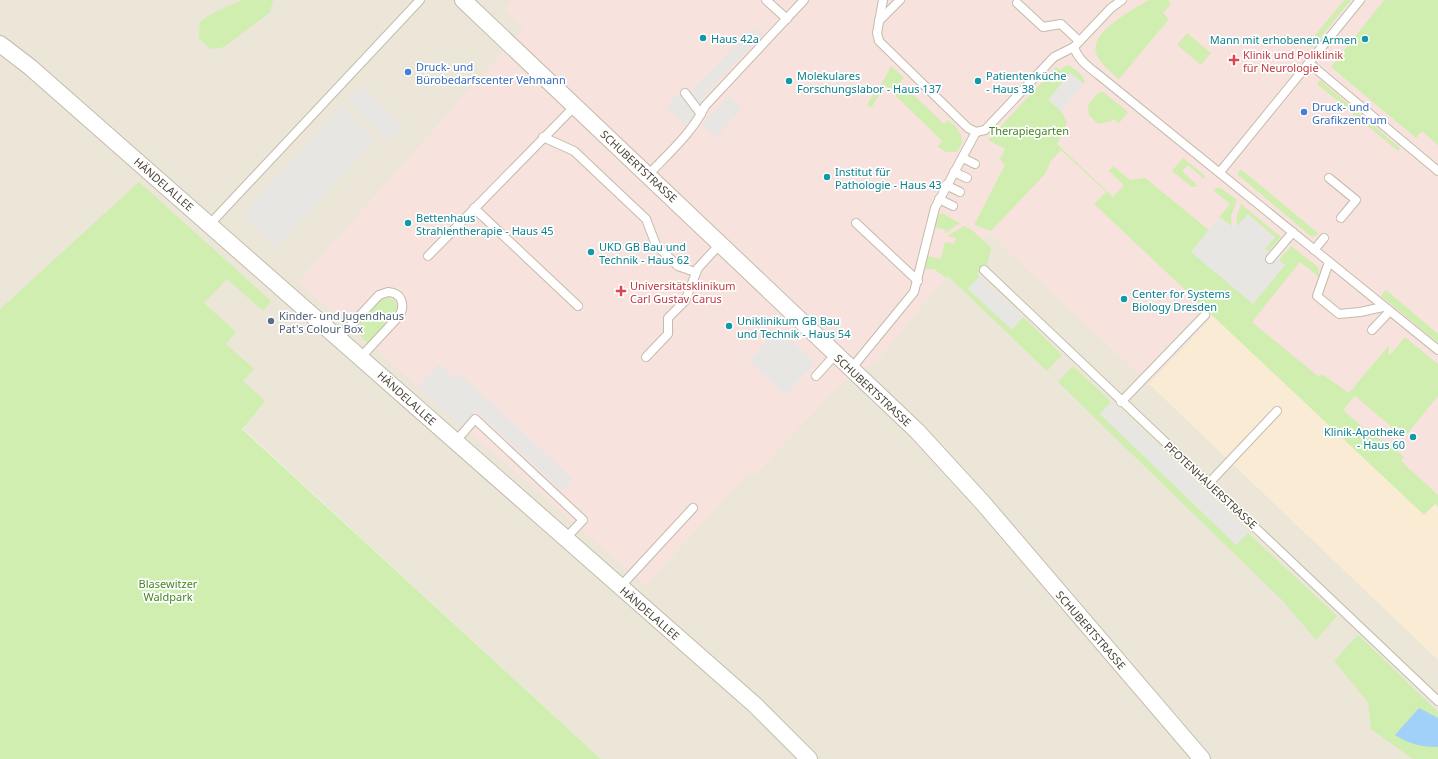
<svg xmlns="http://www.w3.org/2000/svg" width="1438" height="759" font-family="'Noto Sans',sans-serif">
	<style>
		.residential { fill: #ebe6d8 }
		.commercial { fill: #faecd4 }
		.medical { fill: #f8e2dd }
		.green { fill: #cfeeaf }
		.parking { fill: #e8e6e2 }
		.water { fill: #a1d0f8 }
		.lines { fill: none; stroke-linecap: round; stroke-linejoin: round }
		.service-casing { stroke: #c3bcab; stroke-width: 10 }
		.minor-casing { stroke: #c3bcab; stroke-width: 18 }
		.service { stroke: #fff; stroke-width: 8 }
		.minor { stroke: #fff; stroke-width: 16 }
		.culture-dot { fill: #0f9aa8; stroke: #fff; stroke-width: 1.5 }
		.health-dot { fill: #e0444e; stroke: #fff; stroke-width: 1.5 }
		.shop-dot { fill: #3f7fe0; stroke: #fff; stroke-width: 1.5 }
		.service-dot { fill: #5c6f8a; stroke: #fff; stroke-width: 1.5 }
		.labels { text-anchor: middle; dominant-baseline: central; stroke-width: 3.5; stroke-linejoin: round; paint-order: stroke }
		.culture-label { font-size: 11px; fill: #0d838f; stroke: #fff; text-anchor: start }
		.health-label { font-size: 11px; fill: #be3a42; stroke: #fff; text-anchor: start }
		.shop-label { font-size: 11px; fill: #366cbe; stroke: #fff; text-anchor: start }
		.park-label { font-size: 11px; fill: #438522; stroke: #fff }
		.street-label { font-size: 11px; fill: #4c4537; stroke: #fff }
		.service-label { font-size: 11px; fill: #4e5e75; stroke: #fff; text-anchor: start }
	</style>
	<rect width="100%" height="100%" fill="#f7f3ea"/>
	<!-- residential -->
	<polygon class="residential" points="0,0 1438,0 1438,759 601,759 242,428 139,183 0,309"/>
	<!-- commercial -->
	<polygon class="commercial" points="1224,304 1438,506 1438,660 1149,384"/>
	<!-- medical -->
	<polygon class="medical" points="513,0 1438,0 1438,506 1224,304 1149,384 989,234 948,275 878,360 838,387 754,476 749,472 646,586 298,282 524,28 504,10"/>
	<!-- green -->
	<g class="green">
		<polygon points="242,0 273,0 270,12 224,47 211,49 199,38 200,22 211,14"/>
		<path d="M 1149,0 L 1169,0 L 1168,2 L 1171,4 L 1163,13 L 1169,19 L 1119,79 C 1112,73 1099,63 1096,53 C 1090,31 1134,9 1149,0 Z"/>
		<polygon points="1344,0 1351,0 1312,48 1308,44"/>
		<polygon points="1384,0 1438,0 1438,145 1422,131 1416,138 1331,67"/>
		<polygon points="1187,33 1211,53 1201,65 1177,45"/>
		<path d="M 1067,65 C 1073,67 1083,75 1085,81 L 1084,84 L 1070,73 L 1048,100 L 1061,111 L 1067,122 L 1057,144 L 1113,197 L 1124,185 L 1109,171 L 1113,166 L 1130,180 L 1145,178 L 1209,230 L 1191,252 L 1253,303 L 1285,265 L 1279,260 L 1291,246 L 1318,267 L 1319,277 L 1300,262 L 1252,322 L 1319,377 L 1322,374 L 1349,393 L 1389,345 L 1389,356 L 1405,337 L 1438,364 L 1438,396 L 1407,434 L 1397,426 L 1394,429 L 1355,396 L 1343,410 L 1374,437 L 1385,441 L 1404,457 L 1401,461 L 1438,495 L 1438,506 L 1435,504 L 1424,515 L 1094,204 L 1106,192 L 1061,150 L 1050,162 L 1046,173 L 991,231 L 974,225 L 1005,165 L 1000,159 L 1005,149 L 988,140 L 1056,67 L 1060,70 Z"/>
		<path d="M 891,66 L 904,78 L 900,82 L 944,124 L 948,120 C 959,129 969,140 956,152 L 946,152 L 937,146 L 943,142 L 885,85 L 871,108 L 867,105 L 874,93 L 880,87 Z"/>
		<polygon points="1320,80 1400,148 1398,151 1317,84"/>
		<polygon points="1099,92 1103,92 1128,112 1119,123 1114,119 1109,122 1098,124 1089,115 1088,105"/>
		<polygon points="1183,158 1205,176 1204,179 1188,165 1182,171 1198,186 1192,187 1172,171"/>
		<polygon points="1241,169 1319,234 1312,237 1237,174"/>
		<polygon points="139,182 271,301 263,311 227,279 204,303 236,332 226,344 254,369 243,381 265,401 242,429 601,759 0,759 0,309"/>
		<polygon points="1217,188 1221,188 1237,200 1231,216 1232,226 1219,217 1230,204 1213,190"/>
		<polygon points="1241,204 1281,237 1269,251 1265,249 1275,237 1237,226 1237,216"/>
		<polygon points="942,213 960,223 945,233 946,230 935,227 938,216"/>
		<polygon points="964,226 972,230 991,248 988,262 977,274 979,277 968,288 1012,329 1023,317 1062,355 1047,371 948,276 946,278 934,269 926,269 925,267 928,256 941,259 945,242 954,244 956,238 948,236"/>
		<polygon points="1386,290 1438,334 1438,343 1381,296"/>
		<polygon points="387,298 394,300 398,307 395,313 368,343 354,330 381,300"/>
		<polygon points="1073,366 1111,402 1100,414 1236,544 1248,533 1337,616 1316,640 1284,602 1058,382"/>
		<polygon points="1358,635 1438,712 1438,759 1413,759 1371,729 1368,702 1334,661"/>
	</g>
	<!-- parking -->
	<g class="parking">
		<polygon points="751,29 764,32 705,95 694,117 686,126 666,107 679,93 685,98"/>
		<polygon points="1071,73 1084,84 1061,111 1048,100"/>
		<polygon points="362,86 404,127 390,142 348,101"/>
		<polygon points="729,96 742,108 716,137 702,124"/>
		<polygon points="342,106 376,140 276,247 242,215"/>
		<polygon points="1248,214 1275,237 1265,249 1285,265 1253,304 1191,252 1219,217 1230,226 1237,226"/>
		<polygon points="979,277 1023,317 1012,330 968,289"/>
		<polygon points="778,327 815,363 785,395 749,361"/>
		<polygon points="439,364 454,378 459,373 573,479 562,491 476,411 461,426 418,386"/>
		<polygon points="1111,402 1248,533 1236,545 1100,414"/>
	</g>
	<!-- water -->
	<path class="water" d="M 1419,708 L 1438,718 L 1438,747 C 1422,747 1409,744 1395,735 Z"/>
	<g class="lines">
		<!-- service casing -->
		<g class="service-casing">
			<g id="service">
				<polyline points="766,0 787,19"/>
				<polyline points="883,0 877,33 879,41 968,128 976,132 985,130 1054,57 1074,47 1111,8 1122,0"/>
				<polyline points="1017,3 1043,27 1061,24 1079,41"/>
				<polyline points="879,21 900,0"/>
				<path d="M 1074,47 C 1078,60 1090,68 1100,76 L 1438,350"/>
				<polyline points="1309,63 1438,171"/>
				<polyline points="685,93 701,114"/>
				<polyline points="543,137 574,151 646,219 656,245 678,266 695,272"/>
				<polyline points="963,158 975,164"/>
				<polyline points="954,172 967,178"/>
				<polyline points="1220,172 1360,0"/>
				<path d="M 648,175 C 668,154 693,132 705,106 L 804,0"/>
				<polyline points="1329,178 1356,200 1341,218"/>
				<polyline points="946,185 960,192"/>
				<polyline points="939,199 953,206"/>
				<polyline points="474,208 578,306"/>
				<polyline points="856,223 918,281"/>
				<polyline points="210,224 420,0"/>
				<polyline points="1314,250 1324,238"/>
				<polyline points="428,256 575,106"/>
				<polyline points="1270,259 1293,232"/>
				<polyline points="1329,262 1317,296 1339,314 1360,312 1383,307"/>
				<polyline points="984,270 1438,701"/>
				<polyline points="1372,330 1389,312"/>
				<path d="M 339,338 L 379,295 L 388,292 C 402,293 405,304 400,315 L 361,357"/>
				<polyline points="646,357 668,334 668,318 685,301 698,268 720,244"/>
				<polyline points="851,369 914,292 935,208 976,132"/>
				<polyline points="816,376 835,355"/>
				<polyline points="1121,402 1205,315"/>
				<polyline points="456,441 475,419 583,520 565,539"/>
				<polyline points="1209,483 1277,411"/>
				<polyline points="620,587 693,508"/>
			</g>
		</g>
		<!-- minor casing -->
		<g class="minor-casing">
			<g id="minor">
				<polyline points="463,0 917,431 983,503 1202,759"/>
				<polyline points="0,44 30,67 755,705 809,759"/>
			</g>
		</g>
		<!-- service -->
		<use href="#service" class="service"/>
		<!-- minor -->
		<use href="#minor" class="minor"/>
	</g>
	<!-- markers -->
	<g class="culture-dot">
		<circle cx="703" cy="38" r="4"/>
		<circle cx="1365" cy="39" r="4"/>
		<circle cx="789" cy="81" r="4"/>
		<circle cx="978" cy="81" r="4"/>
		<circle cx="827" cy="177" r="4"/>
		<circle cx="408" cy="223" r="4"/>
		<circle cx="591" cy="252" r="4"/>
		<circle cx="1124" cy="299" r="4"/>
		<circle cx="729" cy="326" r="4"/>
		<circle cx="1413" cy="437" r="4"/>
	</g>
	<g class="health-dot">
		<path d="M1232 54h4v4h4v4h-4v4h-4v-4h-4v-4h4z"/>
		<path d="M619 285h4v4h4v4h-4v4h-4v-4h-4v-4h4z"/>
	</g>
	<g class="shop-dot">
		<circle cx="408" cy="72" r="4"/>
		<circle cx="1304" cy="112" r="4"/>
	</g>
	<circle class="service-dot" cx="271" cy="321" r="4"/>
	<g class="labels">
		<!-- culture labels -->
		<g class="culture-label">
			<text x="711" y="38">Haus 42a</text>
			<text x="1357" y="39" text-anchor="end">Mann mit erhobenen Armen</text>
			<text x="797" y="75">Molekulares<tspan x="797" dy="13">Forschungslabor - Haus 137</tspan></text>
			<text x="986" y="75">Patientenküche<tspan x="986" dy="13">- Haus 38</tspan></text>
			<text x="835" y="171">Institut für<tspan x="835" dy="13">Pathologie - Haus 43</tspan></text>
			<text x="416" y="217">Bettenhaus<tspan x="416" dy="13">Strahlentherapie - Haus 45</tspan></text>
			<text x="599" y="246">UKD GB Bau und<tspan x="599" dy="13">Technik - Haus 62</tspan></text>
			<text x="1132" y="293">Center for Systems<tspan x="1132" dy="13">Biology Dresden</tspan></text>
			<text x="737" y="320">Uniklinikum GB Bau<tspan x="737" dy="13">und Technik - Haus 54</tspan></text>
			<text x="1405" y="431" text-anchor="end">Klinik-Apotheke<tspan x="1405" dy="13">- Haus 60</tspan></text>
		</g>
		<!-- health labels -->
		<g class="health-label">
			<text x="1243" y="54">Klinik und Poliklinik<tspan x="1243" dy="13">für Neurologie</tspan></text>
			<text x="630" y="285">Universitätsklinikum<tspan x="630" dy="13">Carl Gustav Carus</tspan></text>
		</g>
		<!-- shop labels -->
		<g class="shop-label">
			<text x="416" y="66">Druck- und<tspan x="416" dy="13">Bürobedarfscenter Vehmann</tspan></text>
			<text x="1312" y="106">Druck- und<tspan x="1312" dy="13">Grafikzentrum</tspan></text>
		</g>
		<!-- park labels -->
		<g class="park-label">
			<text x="1029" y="130">Therapiegarten</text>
			<text x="168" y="583">Blasewitzer<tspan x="168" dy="13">Waldpark</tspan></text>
		</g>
		<!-- street labels -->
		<g class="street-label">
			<text transform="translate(639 166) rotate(43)">SCHUBERTSTRASSE</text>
			<text transform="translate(164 184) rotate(41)">HÄNDELALLEE</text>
			<text transform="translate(873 390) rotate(43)">SCHUBERTSTRASSE</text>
			<text transform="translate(407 398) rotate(42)">HÄNDELALLEE</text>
			<text transform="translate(1211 485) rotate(43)">PFOTENHAUERSTRASSE</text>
			<text transform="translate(650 613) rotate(41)">HÄNDELALLEE</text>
			<text transform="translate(1091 630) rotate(49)">SCHUBERTSTRASSE</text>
		</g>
		<!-- service labels -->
		<g class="service-label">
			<text x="279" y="315">Kinder- und Jugendhaus<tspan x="279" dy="13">Pat's Colour Box</tspan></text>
		</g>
	</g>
</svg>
